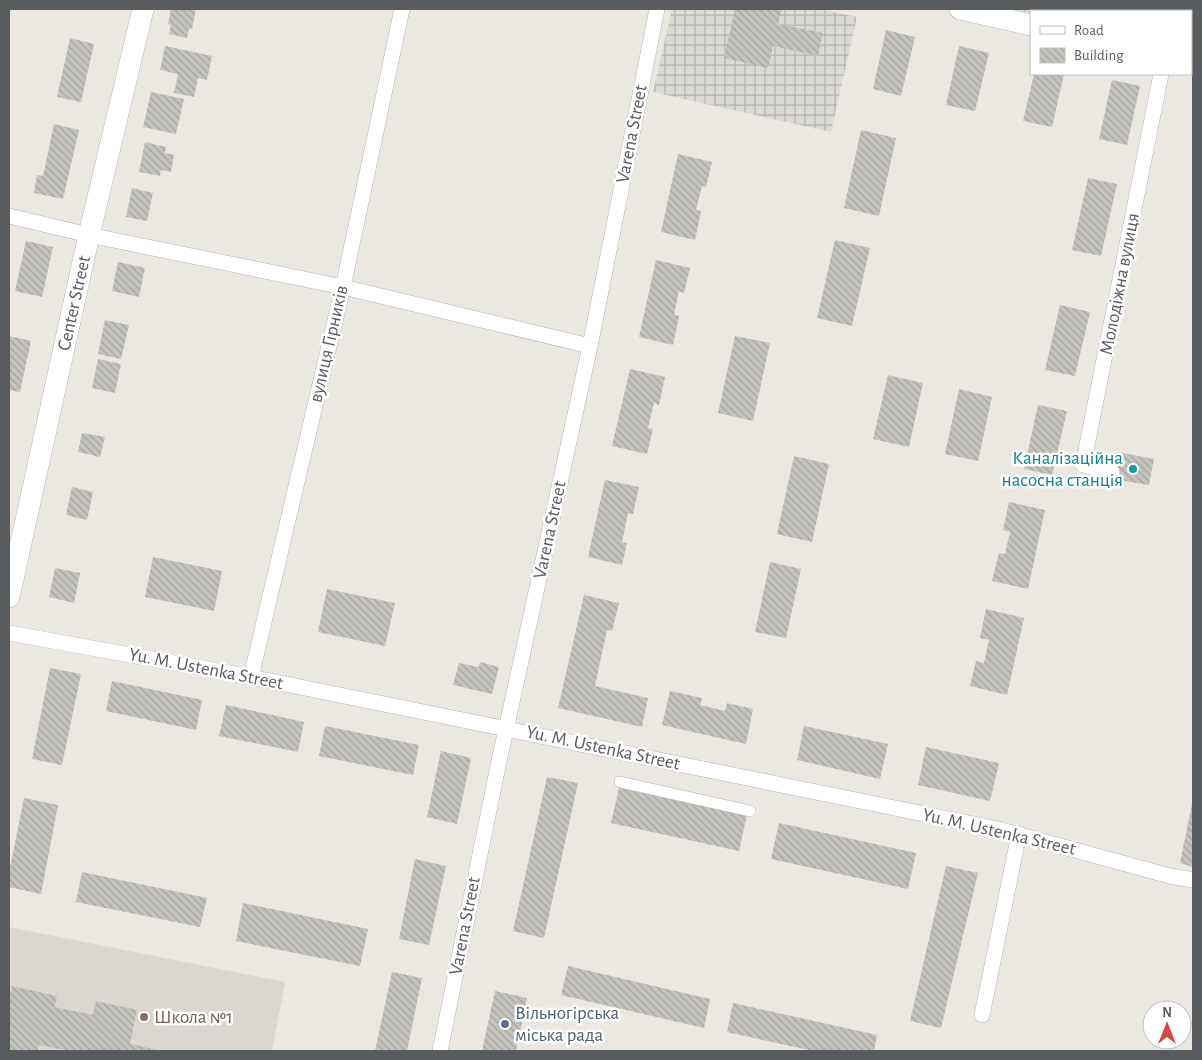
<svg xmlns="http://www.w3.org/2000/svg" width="1202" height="1060" font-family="'Alegreya Sans',sans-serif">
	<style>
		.industrial { fill: url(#industrial-grid) }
		.education { fill: #d9d7cf }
		.building { fill: url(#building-back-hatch) }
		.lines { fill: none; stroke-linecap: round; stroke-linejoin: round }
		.pedestrian-casing { stroke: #b1b3b6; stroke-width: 12 }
		.minor-casing { stroke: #b1b3b6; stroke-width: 16 }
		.secondary-casing { stroke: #b2b5b9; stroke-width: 22 }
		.pedestrian { stroke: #fff; stroke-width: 11 }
		.minor { stroke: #fff; stroke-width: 15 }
		.secondary { stroke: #fff; stroke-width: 21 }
		.culture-dot { fill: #0f9aa8; stroke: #fff; stroke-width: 2 }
		.education-dot { fill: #8d6e63; stroke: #fff; stroke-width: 2 }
		.service-dot { fill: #5c6f8a; stroke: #fff; stroke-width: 2 }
		.labels { text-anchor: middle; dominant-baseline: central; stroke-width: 5; stroke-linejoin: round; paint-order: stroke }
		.street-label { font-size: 19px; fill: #595c5f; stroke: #fff }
		.culture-label { font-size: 19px; fill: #0d838f; stroke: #fff; text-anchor: end }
		.service-label { font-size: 19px; fill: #4e5e75; stroke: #fff; text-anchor: start }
		.education-label { font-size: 19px; fill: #785e54; stroke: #fff; text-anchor: start }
	</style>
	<defs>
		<pattern id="industrial-grid" width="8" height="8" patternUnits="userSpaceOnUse" patternTransform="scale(1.25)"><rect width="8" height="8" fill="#dbdad5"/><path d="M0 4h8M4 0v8" fill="none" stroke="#b5b4b0"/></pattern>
		<pattern id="building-back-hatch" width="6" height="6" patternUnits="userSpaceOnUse" patternTransform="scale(1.25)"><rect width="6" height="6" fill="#c5c3bd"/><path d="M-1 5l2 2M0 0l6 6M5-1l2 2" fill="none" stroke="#a3a29d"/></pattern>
	</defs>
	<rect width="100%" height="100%" fill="#eae8e0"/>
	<!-- industrial -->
	<g class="industrial">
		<polygon points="672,9 820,9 857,17 831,132 653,92"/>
		<polygon points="1010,9 1193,9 1193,50 1191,50 1191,11 1031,11 1031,13"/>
	</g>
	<!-- education -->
	<polygon class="education" points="9,927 285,982 272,1051 9,1051"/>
	<!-- building -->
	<g class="building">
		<polygon points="171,9 196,9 192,29 189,29 187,38 169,34 171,25 168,24"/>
		<polygon points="735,9 782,9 778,24 823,33 818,56 773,46 768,68 724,58"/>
		<polygon points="886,30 915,37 901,96 873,89"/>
		<polygon points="70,38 94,44 81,102 57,97"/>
		<polygon points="165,46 212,56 207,80 198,78 194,97 174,93 178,74 160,70"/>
		<polygon points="959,46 989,53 975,111 946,105"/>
		<polygon points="1034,74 1064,74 1052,127 1023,121"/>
		<polygon points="1112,80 1140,86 1127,145 1099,139"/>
		<polygon points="151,92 184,99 176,134 143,127"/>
		<polygon points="54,124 79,130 63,199 34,193 37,175 43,176"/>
		<polygon points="861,130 896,138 879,216 844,208"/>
		<polygon points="145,142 166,147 165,153 174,155 171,172 161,170 160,176 139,172"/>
		<polygon points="678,154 712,162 706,187 702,186 696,210 701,211 695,240 661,232"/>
		<polygon points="1088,178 1117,184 1101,256 1072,250"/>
		<polygon points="132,188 153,193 147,221 126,217"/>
		<polygon points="835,240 870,248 852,326 817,318"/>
		<polygon points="26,241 53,247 42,297 15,291"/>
		<polygon points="656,260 690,268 684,293 679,291 674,315 679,316 673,345 639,337"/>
		<polygon points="118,262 145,268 139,297 112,291"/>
		<polygon points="1060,305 1090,312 1075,376 1045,370"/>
		<polygon points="105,320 129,325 121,359 98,354"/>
		<polygon points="9,336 31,341 20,392 9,390"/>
		<polygon points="735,336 770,343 753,421 718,413"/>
		<polygon points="98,359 121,364 115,393 92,388"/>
		<polygon points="630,369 665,377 659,405 654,403 648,428 653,429 647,454 612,446"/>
		<polygon points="888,375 923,383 909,447 873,439"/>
		<polygon points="959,389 992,397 978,461 945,454"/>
		<polygon points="1038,405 1067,411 1052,475 1024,469"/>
		<polygon points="82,433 105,437 100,457 78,452"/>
		<polygon points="1117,452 1154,459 1149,485 1112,479"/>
		<polygon points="794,456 829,464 812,542 777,534"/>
		<polygon points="605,480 639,487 633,514 628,513 622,542 627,543 622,565 588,557"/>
		<polygon points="72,487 93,492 87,520 66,515"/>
		<polygon points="1009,502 1045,510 1028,589 992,581 999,553 1005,554 1010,532 1003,530"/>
		<polygon points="153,557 222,571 214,611 145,597"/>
		<polygon points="770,562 801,569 786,638 755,632"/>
		<polygon points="55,568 80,573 74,603 49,597"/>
		<polygon points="327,589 395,603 385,646 318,632"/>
		<polygon points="584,595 619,603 612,631 607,630 595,686 648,698 642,727 558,708"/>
		<polygon points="986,609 1024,618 1007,695 970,686 976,661 984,663 989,640 980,638"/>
		<polygon points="480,662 499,667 492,694 453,685 459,663 479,667"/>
		<polygon points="50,668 81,674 62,765 32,759"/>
		<polygon points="112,681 202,700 196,730 106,711"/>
		<polygon points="670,691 702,698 700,705 725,711 727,703 753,709 746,744 662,725"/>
		<polygon points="226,705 304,722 298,752 219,736"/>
		<polygon points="325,726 419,745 413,775 319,756"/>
		<polygon points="804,726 888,744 880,779 797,760"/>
		<polygon points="926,747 999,763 990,801 918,785"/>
		<polygon points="441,751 471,758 457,824 427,817"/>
		<polygon points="547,777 578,783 544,938 513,931"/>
		<polygon points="619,788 747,815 739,851 611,823"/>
		<polygon points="24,798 58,805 41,894 9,887 9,873"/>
		<polygon points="1192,804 1193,804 1193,867 1180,863"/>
		<polygon points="779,823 916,853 908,889 771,859"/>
		<polygon points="415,859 446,866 429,945 399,939"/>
		<polygon points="946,866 978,873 941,1028 910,1021"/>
		<polygon points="82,872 207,898 200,927 76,902"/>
		<polygon points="243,903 368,929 360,966 236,941"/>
		<polygon points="568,966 710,999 704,1028 561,995"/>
		<polygon points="392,972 422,978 407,1051 375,1051"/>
		<polygon points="12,986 57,996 55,1007 93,1015 96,1001 137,1010 130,1044 162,1051 70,1051 39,1045 38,1051 9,1051 9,1000"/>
		<polygon points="495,991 527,998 516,1051 482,1051"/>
		<polygon points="733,1003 877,1035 874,1051 813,1051 727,1032"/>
	</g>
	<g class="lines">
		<!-- pedestrian casing -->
		<g class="pedestrian-casing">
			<polyline id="pedestrian" points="620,782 750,811"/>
		</g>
		<!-- minor casing -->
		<g class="minor-casing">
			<g id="minor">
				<polyline points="9,216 89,235 343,287 590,346"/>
				<polyline points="1112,472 1083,465 1161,74"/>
				<polyline points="9,633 251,677 998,829 1170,876 1193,880"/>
				<polyline points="251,677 343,287 402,9"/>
				<polyline points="982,1015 1019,834"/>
				<polyline points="440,1051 498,766 590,346 657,9"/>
			</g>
		</g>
		<!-- secondary casing -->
		<g class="secondary-casing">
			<g id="secondary">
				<polyline points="960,9 1031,25"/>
				<polyline points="1191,61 1193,61"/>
				<path id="s1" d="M 9,597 L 89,235 L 143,9"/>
			</g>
		</g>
		<!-- pedestrian -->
		<use href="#pedestrian" class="pedestrian"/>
		<!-- minor -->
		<use href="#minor" class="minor"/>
		<!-- secondary -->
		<use href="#secondary" class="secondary"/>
	</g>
	<!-- markers -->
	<circle class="culture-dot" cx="1133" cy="469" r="5"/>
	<circle class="education-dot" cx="144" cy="1017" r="5"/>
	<circle class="service-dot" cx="505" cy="1024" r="5"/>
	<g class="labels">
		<!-- street labels -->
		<g class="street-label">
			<text transform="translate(632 134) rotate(-79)">Varena Street</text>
			<text transform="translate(1120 284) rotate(-79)">Молодіжна вулиця</text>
			<text stroke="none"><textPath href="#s1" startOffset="301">Center Street</textPath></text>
			<text transform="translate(329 344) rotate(-77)">вулиця Гірників</text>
			<text transform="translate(550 530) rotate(-78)">Varena Street</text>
			<text transform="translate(206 669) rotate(11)">Yu. M. Ustenka Street</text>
			<text transform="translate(603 748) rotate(12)">Yu. M. Ustenka Street</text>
			<text transform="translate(999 832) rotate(13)">Yu. M. Ustenka Street</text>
			<text transform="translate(465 926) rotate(-79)">Varena Street</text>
		</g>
		<!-- culture labels -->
		<g class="culture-label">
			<text x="1123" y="458">Каналізаційна<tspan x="1123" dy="22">насосна станція</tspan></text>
		</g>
		<!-- service labels -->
		<g class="service-label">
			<text x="515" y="1013">Вільногірська<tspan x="515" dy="22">міська рада</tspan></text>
		</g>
		<!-- education labels -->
		<g class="education-label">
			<text x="154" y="1017">Школа №1</text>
		</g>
	</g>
	<!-- border -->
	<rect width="1202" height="1060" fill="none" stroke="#595c5f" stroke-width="20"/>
	<!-- legend -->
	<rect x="1030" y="10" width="162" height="65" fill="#ffffff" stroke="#bdbebf"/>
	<rect x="1040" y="26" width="25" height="8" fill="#ffffff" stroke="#bdbebf"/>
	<text x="1074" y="35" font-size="15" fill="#595c5f">Road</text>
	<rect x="1040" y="48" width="25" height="15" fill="url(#building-back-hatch)" stroke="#bdbebf"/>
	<text x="1074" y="60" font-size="15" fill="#595c5f">Building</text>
	<!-- north arrow -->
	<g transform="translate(1167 1025)"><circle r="24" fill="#ffffff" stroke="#bdbebf"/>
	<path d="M0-4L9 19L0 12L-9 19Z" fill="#d14c40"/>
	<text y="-8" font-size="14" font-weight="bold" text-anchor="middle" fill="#595c5f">N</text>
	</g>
</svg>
